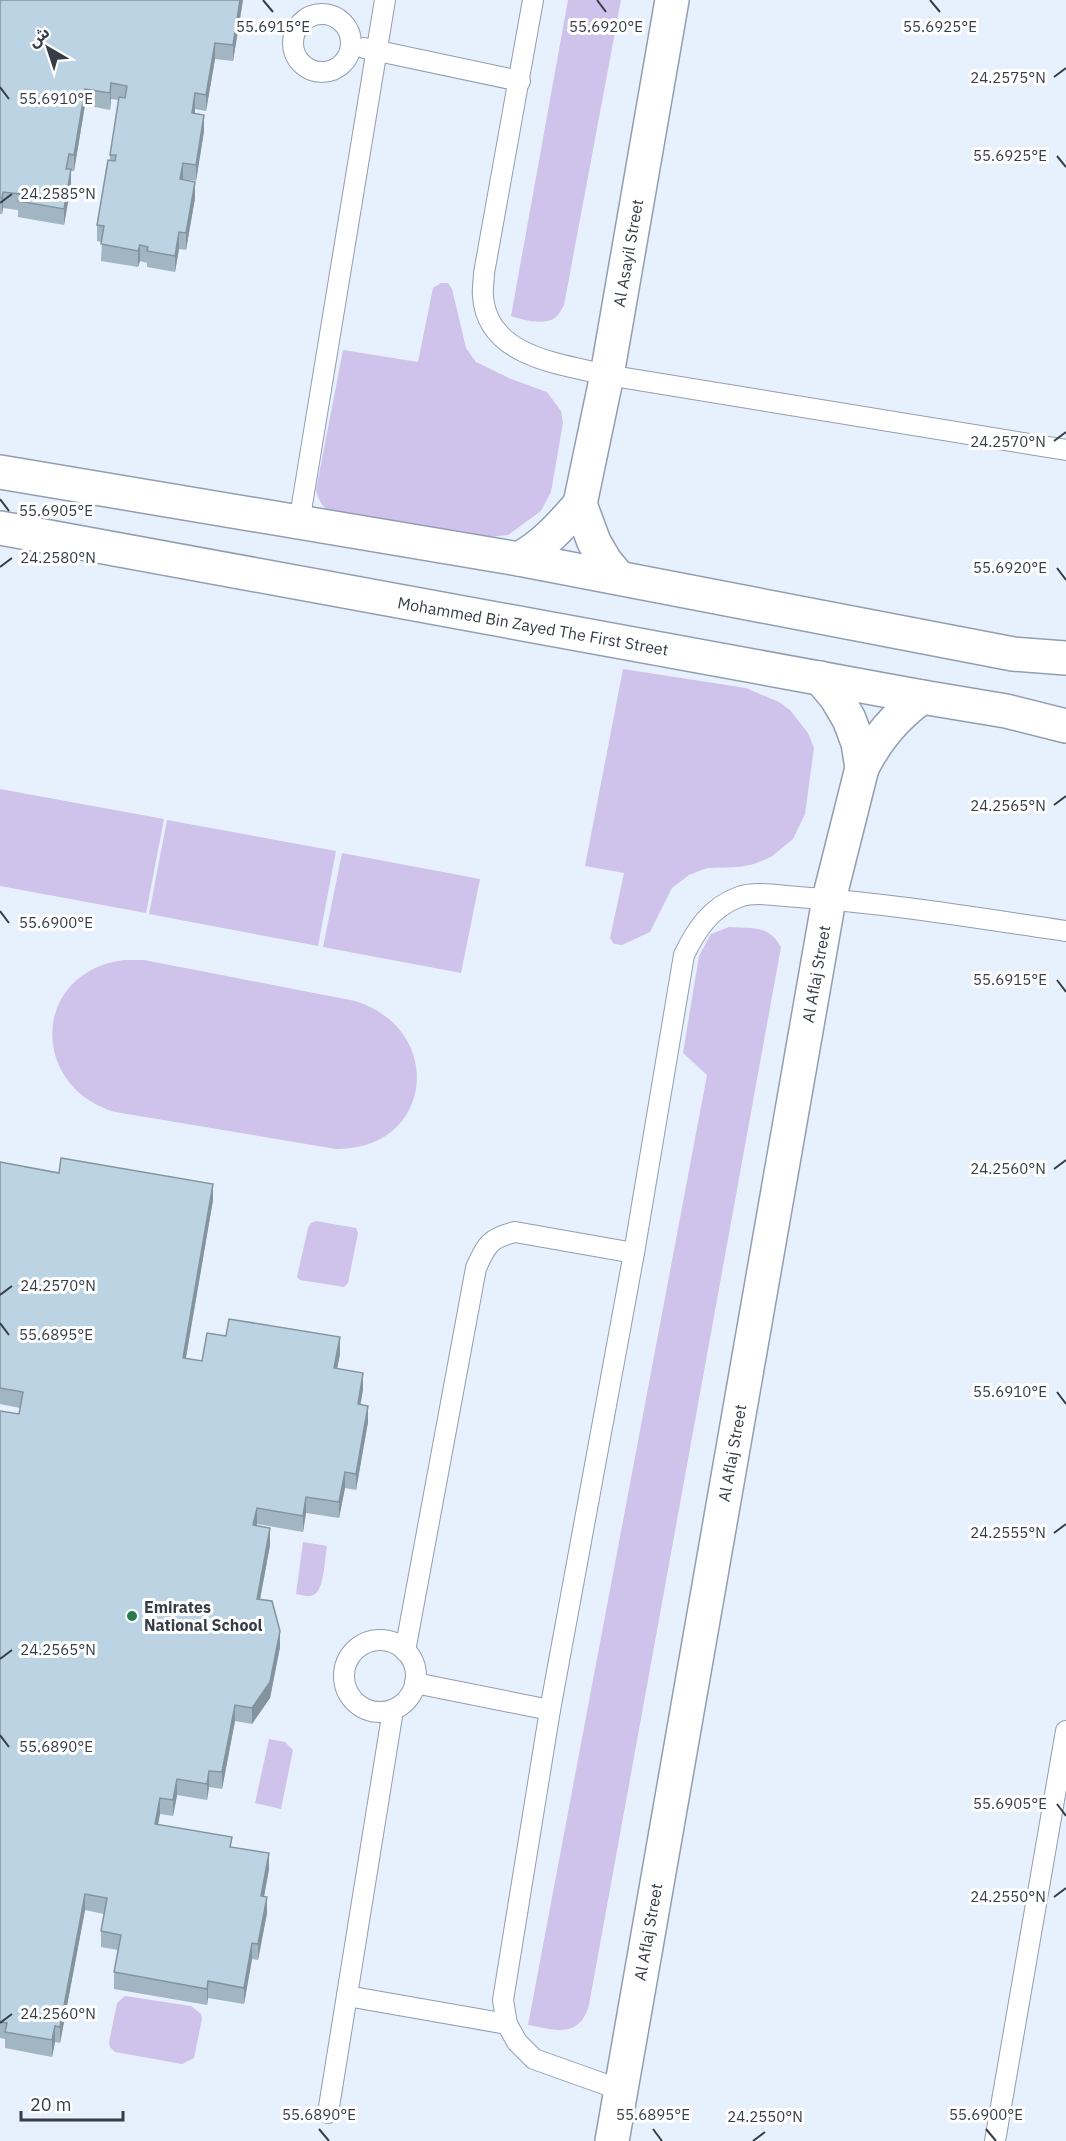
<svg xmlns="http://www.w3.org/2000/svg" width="1066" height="2141" font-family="'IBM Plex Sans','Noto Sans Arabic',sans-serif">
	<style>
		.green { fill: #cfc3ec }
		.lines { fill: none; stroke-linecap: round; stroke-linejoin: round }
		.lane-casing { stroke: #909eb2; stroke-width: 22 }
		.street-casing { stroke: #909eb2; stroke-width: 36 }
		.lane { stroke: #fff; stroke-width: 20 }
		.street { stroke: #fff; stroke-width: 33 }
		.wall { fill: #a1b5c3 }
		.shaded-wall { fill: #83949f }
		.building { fill: #bbd3e3; stroke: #83949f; stroke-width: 1.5 }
		.ticks { fill: none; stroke: #373d46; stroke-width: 2 }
		.poi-dot { fill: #297b4d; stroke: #fff; stroke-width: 2 }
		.labels { text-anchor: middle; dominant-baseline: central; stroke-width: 6; stroke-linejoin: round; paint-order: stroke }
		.street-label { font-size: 16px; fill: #373d46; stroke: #fff }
		.poi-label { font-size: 16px; font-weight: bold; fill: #373d46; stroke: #fff; text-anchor: start }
		.ticks-label { font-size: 15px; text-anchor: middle; fill: #373d46; stroke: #fff; stroke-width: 6; stroke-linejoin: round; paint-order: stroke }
	</style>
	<rect width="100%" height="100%" fill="#e7f0fd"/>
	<!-- green -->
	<g class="green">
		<path d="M 568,0 L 621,0 L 564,305 C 562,309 559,314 556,317 C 545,326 523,320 511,316 Z"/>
		<path d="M 441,283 L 448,283 L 452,289 L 466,348 L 476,362 L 511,379 L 547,392 L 561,411 L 563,423 L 551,492 L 541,511 L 508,535 L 490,537 L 333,513 C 322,508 319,501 316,490 L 343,350 L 418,362 L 433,288 Z"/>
		<polygon points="623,669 746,688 779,702 790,710 808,733 814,748 805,814 793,839 771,857 754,864 739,867 707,868 689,875 672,888 650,932 622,945 614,944 610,938 624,873 585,866"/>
		<polygon points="0,789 164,819 146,913 0,886"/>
		<polygon points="167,820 336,851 318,946 149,914"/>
		<polygon points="342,853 480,879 461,973 323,947"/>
		<path d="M 729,927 C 753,929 768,924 781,947 L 589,2005 C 579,2039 556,2030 528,2025 L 707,1075 L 683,1053 L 699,956 L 711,934 Z"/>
		<path d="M 124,960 L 144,960 L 355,1001 C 446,1029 434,1150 336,1149 L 115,1112 C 29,1087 31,972 124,960 Z"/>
		<polygon points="316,1221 356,1228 358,1233 348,1283 344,1287 300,1280 297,1277 308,1228 311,1223"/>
		<path d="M 303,1542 L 327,1546 C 325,1556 324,1589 315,1594 C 310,1598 302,1595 296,1594 Z"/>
		<polygon points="269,1739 285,1742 293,1750 281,1809 255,1803"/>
		<polygon points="125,1996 191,2006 201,2014 202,2019 194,2058 182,2064 115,2052 110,2047 109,2042 117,2003"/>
	</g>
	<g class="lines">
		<!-- lane casing -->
		<g class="lane-casing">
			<g id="lane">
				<path d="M 533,0 L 484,273 C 484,280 482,289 483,296 C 487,357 561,364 607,375 L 1066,450"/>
				<circle cx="322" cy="43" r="29"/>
				<polyline points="364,48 520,81"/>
				<polyline points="299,523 385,0"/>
				<circle cx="380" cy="1676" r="36"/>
				<path d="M 405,1651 L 476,1268 C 486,1245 490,1238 515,1232 L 634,1253"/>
				<polyline points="415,1683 550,1710"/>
				<polyline points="347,1996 507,2024"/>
				<path d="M 621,2090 L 534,2059 L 517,2042 L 507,2024 L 503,2000 L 550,1710 L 634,1253 L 684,955 C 696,930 711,907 739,897 C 756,891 780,896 798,897 C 887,903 977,918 1066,931"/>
				<polyline points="328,2113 393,1710"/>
				<polyline points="995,2141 1066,1731"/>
			</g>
		</g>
		<!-- street casing -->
		<g class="street-casing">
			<g id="street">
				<polyline points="0,472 519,559 1013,654 1066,658"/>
				<polyline points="0,528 922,697 1006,711 1066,726"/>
				<path d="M 519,559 C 544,545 561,526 580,504"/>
				<polyline points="619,578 605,561 594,542 580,504 607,375 672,0"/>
				<path d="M 862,768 C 877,738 895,717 922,697"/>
				<polyline points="612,2141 829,899 862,768 858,743 849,719 836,697 820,678"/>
			</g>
		</g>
		<!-- lane -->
		<use href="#lane" class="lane"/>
		<!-- street -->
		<use href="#street" class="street"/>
	</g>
	<!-- wall -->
	<g class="wall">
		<polygon points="0,0 243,0 233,61 215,59 206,111 195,109 195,114 204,131 196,181 183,179 195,198 186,250 179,249 175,272 147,267 147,263 140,261 138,267 101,261 102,242 97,241 97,225 110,161 110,155 119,100 111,99 110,110 85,105 74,171 71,171 71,185 64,225 18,217 18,210 3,208 2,214 0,214"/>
		<polygon points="0,1162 213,1200 186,1358 202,1361 340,1354 337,1369 363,1389 360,1405 368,1422 356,1490 345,1488 339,1518 306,1513 303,1532 257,1524 256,1526 270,1545 260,1600 280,1647 270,1698 252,1724 235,1721 222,1789 209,1787 207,1800 177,1795 173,1816 160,1814 158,1824 232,1847 269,1869 264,1897 267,1913 258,1960 252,1959 244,2004 208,1998 207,2005 114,1989 114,1972 118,1950 101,1947 101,1931 104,1914 85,1910 60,2043 55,2042 52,2057 5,2048 5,2039 0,2038 0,1411 19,1414 20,1408 0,1404"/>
	</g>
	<!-- shaded-wall -->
	<g class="shaded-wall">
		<polygon points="240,0 243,0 233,61 233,45"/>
		<polygon points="215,43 215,59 206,111 206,95"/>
		<polygon points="111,83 111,99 110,110 110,93"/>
		<polygon points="85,89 85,105 74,171 74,155"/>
		<polygon points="195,93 195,109 192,130 192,113"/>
		<polygon points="204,115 204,131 196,181 196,165"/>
		<polygon points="183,163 183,179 180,195 180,179"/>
		<polygon points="71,169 71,185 64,225 64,209"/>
		<polygon points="195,182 195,198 186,250 186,233"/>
		<polygon points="3,192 3,208 2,214 2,198"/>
		<polygon points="179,232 179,249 175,272 175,256"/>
		<polygon points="140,245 140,261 138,267 138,251"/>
		<polygon points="213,1184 213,1200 183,1374 183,1358"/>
		<polygon points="340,1337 340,1354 334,1384 334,1368"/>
		<polygon points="363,1373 363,1389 358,1420 358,1404"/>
		<polygon points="368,1406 368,1422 356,1490 356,1474"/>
		<polygon points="345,1472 345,1488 339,1518 339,1502"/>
		<polygon points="306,1497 306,1513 303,1532 303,1516"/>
		<polygon points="257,1508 257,1524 253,1541 253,1525"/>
		<polygon points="270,1528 270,1545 257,1615 257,1599"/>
		<polygon points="280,1631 280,1647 270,1698 252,1724 252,1708"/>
		<polygon points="235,1705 235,1721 222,1789 222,1772"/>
		<polygon points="209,1771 209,1787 207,1800 207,1784"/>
		<polygon points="177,1779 177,1795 173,1816 173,1800"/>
		<polygon points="160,1798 160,1814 155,1840 155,1824"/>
		<polygon points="269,1853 269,1869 261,1912 261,1896"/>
		<polygon points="85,1894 85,1910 60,2043 60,2027"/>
		<polygon points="267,1897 267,1913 258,1960 258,1944"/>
		<polygon points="252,1943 252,1959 244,2004 244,1988"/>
		<polygon points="208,1981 208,1998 207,2005 207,1989"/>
		<polygon points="55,2026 55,2042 52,2057 52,2040"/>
	</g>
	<!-- building -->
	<g class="building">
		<polygon points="0,0 240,0 233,45 215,43 206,95 195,93 192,113 204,115 196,165 183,163 180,179 195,182 186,233 179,232 175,256 147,251 148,247 140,245 138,251 101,244 104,226 97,225 108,160 115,161 116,155 110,155 119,97 125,98 127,86 111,83 110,93 85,89 74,155 69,154 66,169 71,169 64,209 18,201 20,194 3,192 2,198 0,198"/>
		<polygon points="61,1158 213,1184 183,1358 202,1361 207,1333 226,1336 229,1319 340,1337 334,1368 363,1373 358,1404 368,1406 356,1474 345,1472 339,1502 306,1497 303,1516 257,1508 253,1525 270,1528 257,1599 272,1601 280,1631 270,1682 252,1708 235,1705 222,1772 209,1771 207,1784 177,1779 173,1800 160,1798 155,1824 232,1837 230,1847 269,1853 261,1896 267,1897 258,1944 252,1943 244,1988 208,1981 207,1989 114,1972 121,1935 101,1931 107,1898 85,1894 60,2027 55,2026 52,2040 5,2032 7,2023 0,2022 0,1411 19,1414 23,1392 0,1388 0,1162 59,1173"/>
	</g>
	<!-- ticks -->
	<path class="ticks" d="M 263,0 L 273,12M 597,0 L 606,12M 930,0 L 940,12M 1054,77 L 1066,68M 0,87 L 9,99M 1057,156 L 1066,167M 0,203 L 12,194M 1054,441 L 1066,432M 0,499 L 9,511M 0,567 L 12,558M 1057,568 L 1066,580M 1054,805 L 1066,796M 0,911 L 9,923M 1057,980 L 1066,992M 1054,1169 L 1066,1160M 0,1295 L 12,1286M 0,1323 L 9,1335M 1057,1392 L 1066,1404M 1054,1533 L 1066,1524M 0,1659 L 12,1650M 0,1735 L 9,1747M 1057,1804 L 1066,1816M 1054,1897 L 1066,1888M 0,2023 L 12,2014M 319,2129 L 329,2141M 653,2129 L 662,2141M 986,2129 L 996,2141M 753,2141 L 765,2132"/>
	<!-- markers -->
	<circle class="poi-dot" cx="132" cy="1616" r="6"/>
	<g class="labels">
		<!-- street labels -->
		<g class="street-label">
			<text transform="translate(628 253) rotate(-80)">Al Asayil Street</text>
			<text transform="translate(533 626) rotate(10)">Mohammed Bin Zayed The First Street</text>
			<text transform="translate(816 974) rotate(-80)">Al Aflaj Street</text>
			<text transform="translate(732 1453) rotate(-80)">Al Aflaj Street</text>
			<text transform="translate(648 1932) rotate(-80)">Al Aflaj Street</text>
		</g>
		<!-- poi labels -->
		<g class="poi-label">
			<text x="144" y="1607">Emirates<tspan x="144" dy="18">National School</tspan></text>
		</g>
	</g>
	<g class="ticks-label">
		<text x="273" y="32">55.6915°E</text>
		<text x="606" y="32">55.6920°E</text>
		<text x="940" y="32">55.6925°E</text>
		<text x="1008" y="83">24.2575°N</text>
		<text x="56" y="104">55.6910°E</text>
		<text x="1010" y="161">55.6925°E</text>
		<text x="58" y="199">24.2585°N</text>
		<text x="1008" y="447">24.2570°N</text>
		<text x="56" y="516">55.6905°E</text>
		<text x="58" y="563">24.2580°N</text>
		<text x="1010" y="573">55.6920°E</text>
		<text x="1008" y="811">24.2565°N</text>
		<text x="56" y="928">55.6900°E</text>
		<text x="1010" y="985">55.6915°E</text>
		<text x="1008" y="1174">24.2560°N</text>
		<text x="58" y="1291">24.2570°N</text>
		<text x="56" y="1340">55.6895°E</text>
		<text x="1010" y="1397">55.6910°E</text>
		<text x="1008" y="1538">24.2555°N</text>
		<text x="58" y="1655">24.2565°N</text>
		<text x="56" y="1752">55.6890°E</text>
		<text x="1010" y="1809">55.6905°E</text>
		<text x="1008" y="1902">24.2550°N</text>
		<text x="58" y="2019">24.2560°N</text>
		<text x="319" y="2120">55.6890°E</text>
		<text x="653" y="2120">55.6895°E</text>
		<text x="986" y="2120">55.6900°E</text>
		<text x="765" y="2122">24.2550°N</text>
	</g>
	<!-- north arrow -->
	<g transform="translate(48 48) rotate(321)" stroke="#ffffff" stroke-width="4.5" paint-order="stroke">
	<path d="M0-4.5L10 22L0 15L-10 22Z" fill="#373d46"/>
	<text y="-9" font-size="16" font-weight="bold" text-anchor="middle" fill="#373d46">ش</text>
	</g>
	<!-- scale -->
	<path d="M21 2111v9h102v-9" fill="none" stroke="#373d46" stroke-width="3"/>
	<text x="30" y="2111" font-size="18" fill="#373d46" stroke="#ffffff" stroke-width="4.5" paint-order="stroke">20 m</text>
</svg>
